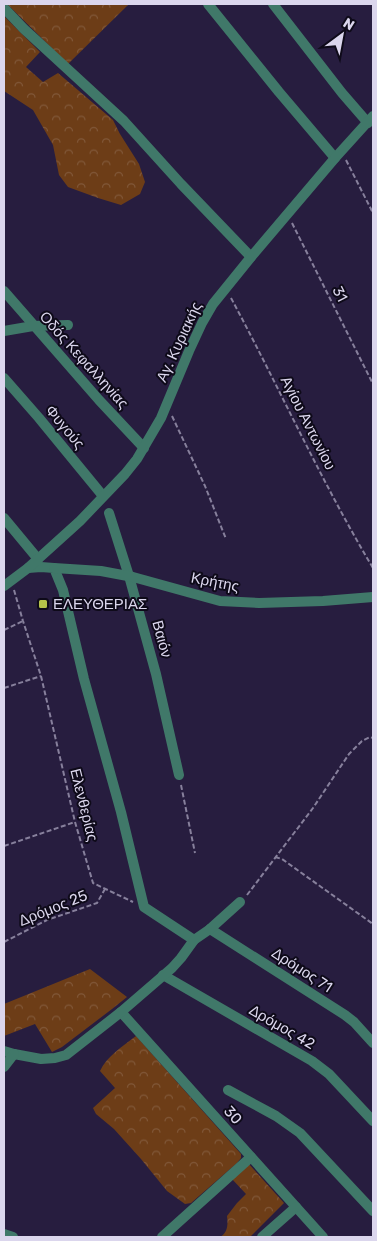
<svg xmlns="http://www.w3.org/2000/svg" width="377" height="1241" font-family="Rubik,sans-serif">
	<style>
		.forest { fill: url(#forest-crowns) }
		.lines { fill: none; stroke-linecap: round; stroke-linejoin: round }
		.path { stroke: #87809c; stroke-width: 2; stroke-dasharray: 5 2.5; stroke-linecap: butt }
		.minor { stroke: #407869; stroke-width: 10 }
		.tertiary { stroke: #407869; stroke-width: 10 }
		.poi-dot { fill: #b5c24a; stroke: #0e0a19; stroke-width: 2 }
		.labels { text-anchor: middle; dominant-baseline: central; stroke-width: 4; stroke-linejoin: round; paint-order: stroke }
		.street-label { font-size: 15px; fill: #dbd6ed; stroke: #0e0a19 }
		.poi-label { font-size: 15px; fill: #dbd6ed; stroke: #0e0a19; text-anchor: start }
	</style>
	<defs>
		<pattern id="forest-crowns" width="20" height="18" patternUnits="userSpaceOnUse" patternTransform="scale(1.25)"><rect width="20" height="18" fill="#6d3d17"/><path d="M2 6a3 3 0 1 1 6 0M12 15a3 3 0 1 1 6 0" fill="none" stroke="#815839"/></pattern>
	</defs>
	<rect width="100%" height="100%" fill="#271d3f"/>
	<!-- forest -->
	<g class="forest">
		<polygon points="7,4 129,4 68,64"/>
		<polygon points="4,16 40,52 26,67 43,82 58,73 113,120 120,134 139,164 145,182 140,194 121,205 98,198 68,187 59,175 53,145 33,110 4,91"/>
		<polygon points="90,969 127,997 112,1009 62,1047 52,1052 35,1024 4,1036 4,1004"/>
		<path d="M 136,1036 L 241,1154 L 241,1158 L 237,1163 L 191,1203 L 185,1204 L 167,1191 L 141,1159 L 114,1129 L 96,1114 L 93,1108 L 115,1088 L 100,1071 C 106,1057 123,1046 136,1036 Z"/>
		<path d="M 248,1163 L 284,1203 L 250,1237 L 220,1237 C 228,1233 228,1224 227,1216 L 237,1203 L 246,1194 L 232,1179 Z"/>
	</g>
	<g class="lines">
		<!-- path -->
		<g class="path">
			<polyline points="346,160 373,213"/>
			<polyline points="292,223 373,384"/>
			<path d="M 231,298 C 279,387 321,481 373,568"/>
			<polyline points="172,416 205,486 226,539"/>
			<polyline points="14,590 23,621 41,676 75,822 93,883 133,902"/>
			<polyline points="4,630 23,621"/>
			<polyline points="4,688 41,676"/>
			<polyline points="181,785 195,853"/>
			<polyline points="4,846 75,822"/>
			<polyline points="275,857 282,859 373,924"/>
			<polyline points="247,895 313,808 349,754 362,741 370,737 373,738"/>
			<polyline points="4,942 47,920 97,903 105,889"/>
		</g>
		<!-- minor -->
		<g class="minor">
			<polyline points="208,4 279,92 335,158"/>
			<polyline points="273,4 342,93 368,123"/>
			<polyline points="4,8 24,29 124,121 181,184 251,257"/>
			<polyline points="4,291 99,400 144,448"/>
			<polyline points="4,331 33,326 68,325"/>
			<polyline points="4,378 39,418 103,496"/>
			<polyline points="109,513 129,576 156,674 179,775"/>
			<polyline points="4,518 38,559"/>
			<polyline points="28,568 41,567 54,568 63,590 84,679 121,812 144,907 194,940"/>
			<polyline points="54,568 101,571 133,577 220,601 259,603 323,601 373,597"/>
			<polyline points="210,929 345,1015 354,1022 373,1043"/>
			<polyline points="163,975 312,1061 329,1074 373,1121"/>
			<polyline points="121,1012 323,1237"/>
			<polyline points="4,1051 14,1054 41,1059 55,1058 66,1055 121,1012 172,968 181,958 194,940 210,929 240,902"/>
			<polyline points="4,1067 14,1054"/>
			<polyline points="228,1090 276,1116 300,1133 373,1211"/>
			<polyline points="162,1237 251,1157"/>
			<polyline points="262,1237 296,1207"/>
		</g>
		<!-- tertiary -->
		<g class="tertiary">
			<polyline points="4,586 28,568 80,521 125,474 137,459 161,418 189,351 202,323 213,304 251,257 335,158 373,116"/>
			<polyline points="4,1234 13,1237"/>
		</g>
	</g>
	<!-- markers -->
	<rect class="poi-dot" x="38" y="599" width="10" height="10" rx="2.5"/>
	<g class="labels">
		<!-- street labels -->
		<g class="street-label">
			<text transform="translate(340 294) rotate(63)">31</text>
			<text transform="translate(179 342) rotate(-65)">Αγ. Κυριακής</text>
			<text transform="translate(84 360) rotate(48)">Οδός Κεφαλληνίας</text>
			<text transform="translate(308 423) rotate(63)">Αγίου Αντωνίου</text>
			<text transform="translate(65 427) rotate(50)">Φυγούς</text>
			<text transform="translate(215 582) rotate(11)">Κρήτης</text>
			<text transform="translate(162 639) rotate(75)">Βαιόν</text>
			<text transform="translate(84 805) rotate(76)">Ελενθερίας</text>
			<text transform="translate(53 908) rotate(-22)">Δρόμος 25</text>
			<text transform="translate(302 970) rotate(33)">Δρόμος 71</text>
			<text transform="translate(282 1027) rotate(30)">Δρόμος 42</text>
			<text transform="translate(233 1115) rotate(48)">30</text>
		</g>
		<!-- poi labels -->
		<g class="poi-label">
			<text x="53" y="604">ΕΛΕΥΘΕΡΙΑΣ</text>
		</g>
	</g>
	<!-- border -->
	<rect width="377" height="1241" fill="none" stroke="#dbd6ed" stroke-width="10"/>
	<!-- north arrow -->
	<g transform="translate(342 35) rotate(32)" stroke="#0e0a19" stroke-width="4" paint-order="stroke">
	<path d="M0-4L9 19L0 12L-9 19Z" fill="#dbd6ed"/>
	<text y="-8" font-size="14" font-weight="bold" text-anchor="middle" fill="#dbd6ed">N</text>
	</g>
</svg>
